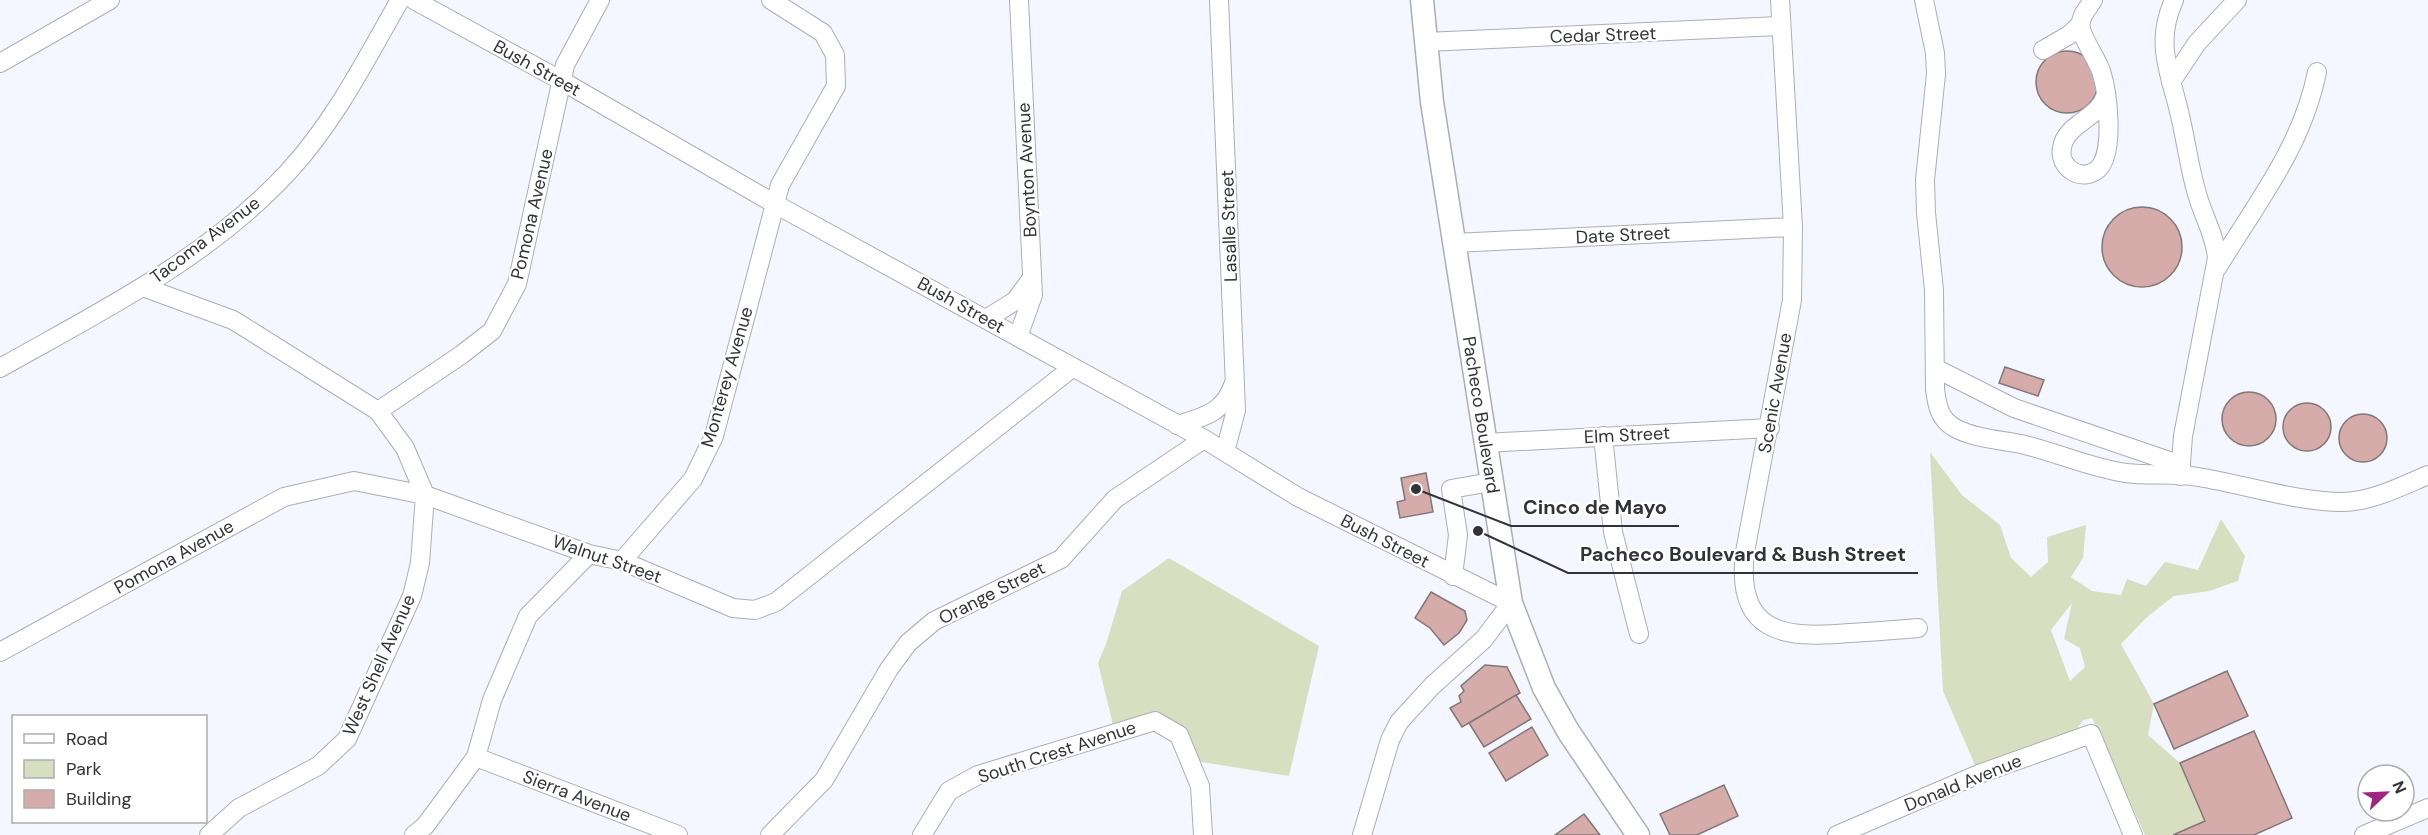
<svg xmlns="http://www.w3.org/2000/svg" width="2428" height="835" font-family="'DM Sans',sans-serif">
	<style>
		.green { fill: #d8dec0; fill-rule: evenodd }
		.building { fill: #d6acaa; stroke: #807877; stroke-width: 1.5 }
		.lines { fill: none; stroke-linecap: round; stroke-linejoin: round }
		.minor-casing { stroke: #abaeb5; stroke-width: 20 }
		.major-casing { stroke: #abaeb5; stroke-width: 25 }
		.minor { stroke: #fff; stroke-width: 18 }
		.major { stroke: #fff; stroke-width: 22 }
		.labels { text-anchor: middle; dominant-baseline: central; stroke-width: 4.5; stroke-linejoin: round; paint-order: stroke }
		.street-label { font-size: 18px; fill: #323336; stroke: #fff }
		.leader { fill: none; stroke: #323336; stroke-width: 2 }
		.callout-dot { fill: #323336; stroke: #fff; stroke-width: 2 }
		.callout-label { font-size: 20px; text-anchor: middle; font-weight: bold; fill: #323336; stroke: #fff; stroke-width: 4.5; stroke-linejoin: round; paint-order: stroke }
	</style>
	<rect width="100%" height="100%" fill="#f4f7ff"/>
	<!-- green -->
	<g class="green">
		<path d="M 1930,452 L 1962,495 L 2000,525 L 2011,558 L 2031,577 L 2048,562 L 2047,537 L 2086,525 L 2083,558 L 2071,577 L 2092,591 L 2121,595 L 2127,579 L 2146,586 L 2165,562 L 2198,570 L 2221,519 L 2245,556 L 2238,581 L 2209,591 L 2174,596 L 2147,617 L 2121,644 L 2154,704 L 2148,735 L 2180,763 L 2205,821 L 2173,835 L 2145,835 L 2092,718 L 2083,720 L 2077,729 L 1975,765 L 1943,691 ZM 2072,603 L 2064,639 L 2080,648 L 2085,667 L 2070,681 L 2051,630 Z"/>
		<polygon points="1169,558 1319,646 1289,776 1189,760 1155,721 1115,733 1098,663 1106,644 1122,591"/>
	</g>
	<!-- building -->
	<g class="building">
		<circle cx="2067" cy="82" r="31"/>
		<circle cx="2142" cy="247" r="40"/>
		<polygon points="2005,367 2044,380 2038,396 1999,383"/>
		<circle cx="2249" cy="419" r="27"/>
		<circle cx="2307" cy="427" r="24"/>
		<circle cx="2363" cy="438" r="24"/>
		<polygon points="1426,473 1433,512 1400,518 1397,502 1405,500 1401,478"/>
		<polygon points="1431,592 1465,611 1467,620 1459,633 1444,645 1430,628 1415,618"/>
		<polygon points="1485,665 1507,667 1520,693 1462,727 1450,708 1461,702 1459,696 1464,691 1461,686"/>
		<polygon points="2227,671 2248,716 2174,749 2154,704"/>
		<polygon points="1516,695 1531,719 1484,747 1469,723"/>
		<polygon points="1532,727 1548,755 1506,781 1489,753"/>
		<polygon points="2254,731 2292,818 2254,835 2173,835 2205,821 2180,763"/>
		<polygon points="1724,785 1738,816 1697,835 1670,835 1660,814"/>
		<polygon points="1584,814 1600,835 1555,835"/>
	</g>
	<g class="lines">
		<!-- minor casing -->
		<g class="minor-casing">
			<g id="minor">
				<polyline points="414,0 562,81 775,204 1204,439 1298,497 1511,603 1484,639 1432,686 1399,722 1390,740 1362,835"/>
				<polyline points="1219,0 1236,410 1225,452"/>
				<path d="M 1780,0 L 1793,227 L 1792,300 L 1745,552 C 1735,633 1783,639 1849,633 C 1872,632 1895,630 1918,628"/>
				<path d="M 1924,0 L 1935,53 L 1936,74 L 1925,180 L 1926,213 L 1934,290 L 1935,389 C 1937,405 1939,419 1955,428 C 1973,438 2000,440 2021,444 C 2056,452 2090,468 2126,473 C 2150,476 2175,473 2198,477 C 2243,484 2297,502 2342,502 C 2371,502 2402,486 2428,475"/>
				<path d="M 2093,0 L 2083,15 L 2080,25 C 2083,41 2095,55 2101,71 C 2108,92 2115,153 2098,169 C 2082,183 2058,168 2062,148 C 2065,124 2099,118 2105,97"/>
				<path d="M 2174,0 C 2153,46 2172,76 2181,120 C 2187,146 2190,172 2198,197 C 2204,218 2215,235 2217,258 L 2183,436 L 2180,476"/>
				<polyline points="1425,42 1781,26"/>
				<polyline points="2043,50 2069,35 2080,25"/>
				<polyline points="0,63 110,0"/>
				<polyline points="2171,82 2197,43 2237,0"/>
				<polyline points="1454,243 1793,227"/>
				<path d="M 2217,268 C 2256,204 2302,147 2317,72"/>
				<polyline points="143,287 233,320 378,411 405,448 425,495 589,554 622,561 733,608 755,610 776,602 1072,368"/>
				<polyline points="986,319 1015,301 1032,278"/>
				<polyline points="1018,337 1033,295 1019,0"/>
				<path d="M 0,368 C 101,311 209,258 289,171 C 335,121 366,59 400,0"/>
				<polyline points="1935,368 2014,408 2181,465"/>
				<polyline points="378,411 461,355 492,331 517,284 565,65 600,0"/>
				<path d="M 1177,425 C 1204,417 1224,413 1234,383"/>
				<polyline points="1603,436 1613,532 1639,634"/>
				<polyline points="1485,443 1770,428"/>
				<polyline points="622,561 693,479 714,436 780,185 836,86 835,55 823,33 771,0"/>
				<polyline points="1453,576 1458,535 1451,489 1491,482"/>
				<polyline points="0,652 284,497 354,481 425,495 420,563 412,596 347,739 318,766 239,808 209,835"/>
				<polyline points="476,757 678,835"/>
				<polyline points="414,835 425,826 476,757 492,700 528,616 589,554"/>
				<polyline points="770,835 824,780 889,669 908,643 934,621 1061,559 1115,499 1204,439"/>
				<polyline points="922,835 949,791 978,775 1155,721 1179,735 1200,786 1203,835"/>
				<polyline points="1837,835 1979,774 2091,734 2133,835"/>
				<polyline points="2364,835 2428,808"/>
			</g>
		</g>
		<!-- major casing -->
		<g class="major-casing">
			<polyline id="major" points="1422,0 1432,102 1511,603 1544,688 1568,731 1638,835"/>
		</g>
		<!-- minor -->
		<use href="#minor" class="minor"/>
		<!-- major -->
		<use href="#major" class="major"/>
	</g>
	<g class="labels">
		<!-- street labels -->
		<g class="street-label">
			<text transform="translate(1603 35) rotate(-2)">Cedar Street</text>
			<text transform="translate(537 68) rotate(29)">Bush Street</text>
			<text transform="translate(1027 170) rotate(-93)">Boynton Avenue</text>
			<text transform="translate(532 214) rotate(-77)">Pomona Avenue</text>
			<text transform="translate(1229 226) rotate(-92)">Lasalle Street</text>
			<text transform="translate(1623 235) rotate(-3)">Date Street</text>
			<text transform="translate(205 240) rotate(-37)">Tacoma Avenue</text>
			<text transform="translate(961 305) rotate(29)">Bush Street</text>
			<text transform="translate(727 377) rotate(-74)">Monterey Avenue</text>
			<text transform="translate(1775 393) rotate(-80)">Scenic Avenue</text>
			<text transform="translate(1481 415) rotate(81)">Pacheco Boulevard</text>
			<text transform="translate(1627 435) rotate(-3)">Elm Street</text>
			<text transform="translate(1385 541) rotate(27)">Bush Street</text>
			<text transform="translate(174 557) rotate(-29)">Pomona Avenue</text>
			<text transform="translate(607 559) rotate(19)">Walnut Street</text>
			<text transform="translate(992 593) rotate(-27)">Orange Street</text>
			<text transform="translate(379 665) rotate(-66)">West Shell Avenue</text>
			<text transform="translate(1057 752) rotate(-18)">South Crest Avenue</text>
			<text transform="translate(1963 783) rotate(-22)">Donald Avenue</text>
			<text transform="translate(577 796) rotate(21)">Sierra Avenue</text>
		</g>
	</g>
	<!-- callouts -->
	<path class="leader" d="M1416 489L1511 526H1679M1478 531L1568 573H1918"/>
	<g class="callout-dot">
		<circle cx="1416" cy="489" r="6"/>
		<circle cx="1478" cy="531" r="6"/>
	</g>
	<g class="callout-label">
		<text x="1595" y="514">Cinco de Mayo</text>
		<text x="1743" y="561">Pacheco Boulevard &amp; Bush Street</text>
	</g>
	<!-- legend -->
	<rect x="12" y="715" width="195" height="108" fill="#ffffff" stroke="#adadaf" stroke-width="1.5"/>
	<rect x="24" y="734" width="30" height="9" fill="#ffffff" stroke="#adadaf" stroke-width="1.5"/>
	<text x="66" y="745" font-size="18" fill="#323336">Road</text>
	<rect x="24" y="760" width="30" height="18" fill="#d8dec0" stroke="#adadaf" stroke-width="1.5"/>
	<text x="66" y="775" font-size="18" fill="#323336">Park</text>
	<rect x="24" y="790" width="30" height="18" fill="#d6acaa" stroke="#adadaf" stroke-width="1.5"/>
	<text x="66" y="805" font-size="18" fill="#323336">Building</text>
	<!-- north arrow -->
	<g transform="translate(2386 793) rotate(67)"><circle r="28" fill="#ffffff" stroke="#adadaf" stroke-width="1.5"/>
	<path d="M0-4.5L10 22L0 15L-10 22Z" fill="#9d2680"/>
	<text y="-9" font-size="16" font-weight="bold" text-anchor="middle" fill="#323336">N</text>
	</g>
</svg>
